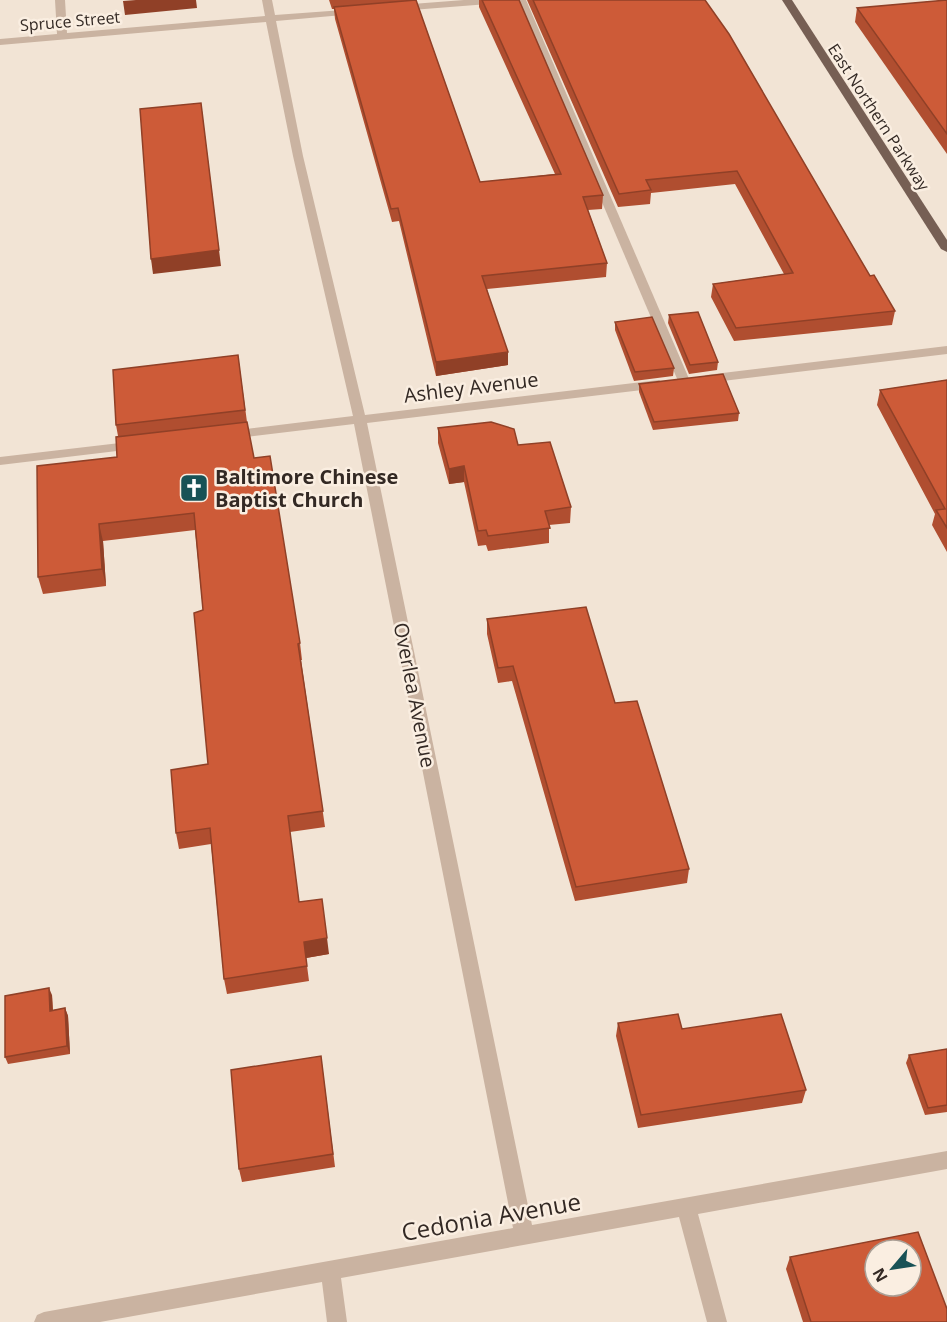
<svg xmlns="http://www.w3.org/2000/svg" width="947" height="1322" font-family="'Open Sans',sans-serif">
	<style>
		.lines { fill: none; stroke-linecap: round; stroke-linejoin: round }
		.minor { fill: #cab3a1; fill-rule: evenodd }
		.major { fill: #765f54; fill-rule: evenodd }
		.wall { fill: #b04e30 }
		.shaded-wall { fill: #904027 }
		.building { fill: #cd5b38; stroke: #904027; stroke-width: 1.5; fill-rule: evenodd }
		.labels { text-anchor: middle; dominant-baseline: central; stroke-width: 5; stroke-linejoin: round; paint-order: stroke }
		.far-street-label { font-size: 16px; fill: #332924; stroke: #faeee1 }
		.street-label { font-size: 20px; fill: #332924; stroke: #faeee1 }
		.poi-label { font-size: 20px; font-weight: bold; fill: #332924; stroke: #faeee1; text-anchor: start }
		.near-street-label { font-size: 24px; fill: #332924; stroke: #faeee1 }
	</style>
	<rect width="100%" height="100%" fill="#f2e4d5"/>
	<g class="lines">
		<!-- minor -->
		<g class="minor">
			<polygon points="55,0 65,0 67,33 265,16 262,0 272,0 275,15 357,9 357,13 354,14 276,21 303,156 365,415 659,380 665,384 659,388 367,423 532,1225 947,1151 947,1169 698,1214 727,1322 707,1322 679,1217 341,1278 347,1322 327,1322 322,1282 100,1322 34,1322 37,1315 44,1312 513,1228 354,424 230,439 223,435 230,431 353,416 293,156 266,22 0,45 0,39 57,34"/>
			<polygon points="464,0 506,0 501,3 399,11 394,8 399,5"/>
			<polygon points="516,0 526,0 690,381 688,384 680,384 678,381"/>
			<polygon points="947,346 947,354 706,383 700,379 706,375"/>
			<polygon points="137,441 144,445 142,448 0,465 0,457"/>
		</g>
		<!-- major -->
		<polygon class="major" points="782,0 792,0 947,240 947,252 941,249"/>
	</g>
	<!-- wall -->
	<g class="wall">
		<polygon points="329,0 416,0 480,182 555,174 479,7 479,0 519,0 603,195 602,209 588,210 607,263 606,277 487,289 508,365 436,376 399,221 392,222 335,19 334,9 332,9"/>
		<polygon points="527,0 705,0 870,276 895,311 892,325 734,341 711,297 713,284 784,274 735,184 651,193 650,204 618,207"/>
		<polygon points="947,0 947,154 855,22 857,8"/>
		<polygon points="669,315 718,362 717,370 689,374 668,323"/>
		<polygon points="615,322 674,368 673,376 634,381 615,330"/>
		<polygon points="238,355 247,422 254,458 300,643 302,660 301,660 325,827 290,832 299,902 329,954 306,958 309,981 227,994 224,979 211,844 179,849 176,833 208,764 203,610 195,530 103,541 106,586 43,594 38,577 117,457 118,436 116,425"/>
		<polygon points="947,380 947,552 932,525 935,514 877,405 880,390"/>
		<polygon points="639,384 739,413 738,421 653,430 639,392"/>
		<polygon points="438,428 518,445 571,507 570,523 549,525 549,543 488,551 486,545 478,546 464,482 449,484 438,443"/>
		<polygon points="487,619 615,703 689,869 687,883 575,901 512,681 498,683 487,634"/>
		<polygon points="52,995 53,1010 65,1008 68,1016 70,1054 8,1064 5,1057"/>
		<polygon points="618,1023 682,1029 806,1090 802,1103 638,1128 616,1036"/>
		<polygon points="947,1049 947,1112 925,1115 906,1063 909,1055"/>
		<polygon points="321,1056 335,1167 242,1182 239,1169"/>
		<polygon points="790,1257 947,1322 803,1322 786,1269"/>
	</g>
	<!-- shaded-wall -->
	<g class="shaded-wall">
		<polygon points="136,0 196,0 197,8 125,15 123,1"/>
		<polygon points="201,103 221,266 153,274 151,259"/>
		<polygon points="508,352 508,365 436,376 436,362"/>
		<polygon points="464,466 464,482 449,484 449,469"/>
		<polygon points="99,524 103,541 106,586 102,569"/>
		<polygon points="327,938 329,954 306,958 304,942"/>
		<polygon points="49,988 52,995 53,1018 50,1011"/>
		<polygon points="65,1008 68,1016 70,1054 67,1046"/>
	</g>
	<!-- building -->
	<g class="building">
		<polygon points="416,0 480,182 561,174 482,0 519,0 603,195 583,197 607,263 482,276 508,352 436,362 398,208 391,209 334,7"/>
		<polygon points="533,0 705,0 729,34 870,276 874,275 895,311 736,328 713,284 793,273 737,171 646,180 651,190 619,194"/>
		<polygon points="947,0 947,134 857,8"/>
		<polygon points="201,103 219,250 151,259 140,109"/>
		<polygon points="698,312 718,362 690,365 669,315"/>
		<polygon points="652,317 674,368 635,372 615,322"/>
		<polygon points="238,355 245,410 116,425 113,370"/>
		<polygon points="723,374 739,413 654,422 639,384"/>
		<polygon points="947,380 947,528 936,510 945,509 880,390"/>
		<polygon points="247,422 254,458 270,456 300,643 298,644 323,811 288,816 299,902 322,899 327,938 304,942 307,966 224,979 210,828 176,833 171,770 208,764 194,613 203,610 194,513 99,524 102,569 38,577 37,466 117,457 116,437"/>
		<polygon points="491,422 514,429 518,445 550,442 571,507 545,511 550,528 488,536 486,530 478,531 464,466 449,469 438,428"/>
		<polygon points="586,607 615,703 637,701 689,869 576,887 513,666 498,668 487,619"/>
		<polygon points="49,988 50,1011 65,1008 67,1046 5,1057 5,996"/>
		<polygon points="678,1014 682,1029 781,1014 806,1090 641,1115 618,1023"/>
		<polygon points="947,1049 947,1105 928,1108 909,1055"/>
		<polygon points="321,1056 333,1154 239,1169 231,1070"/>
		<path d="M 918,1232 L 947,1309 L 947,1322 L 811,1322 L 790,1257 ZM 875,1250 L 911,1250 L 911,1286 L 875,1286 Z"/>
	</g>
	<!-- icons -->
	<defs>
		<g id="church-square" transform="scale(1.5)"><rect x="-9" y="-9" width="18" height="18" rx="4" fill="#185256" stroke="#faeee1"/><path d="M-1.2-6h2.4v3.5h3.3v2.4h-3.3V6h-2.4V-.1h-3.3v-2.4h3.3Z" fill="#fff"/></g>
	</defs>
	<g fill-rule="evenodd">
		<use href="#church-square" x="194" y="488"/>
	</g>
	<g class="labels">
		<!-- far-street labels -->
		<g class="far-street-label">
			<text transform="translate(70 21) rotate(-5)">Spruce Street</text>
			<text transform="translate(879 117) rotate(57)">East Northern Parkway</text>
		</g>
		<!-- street labels -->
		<g class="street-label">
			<text transform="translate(471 387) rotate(-7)">Ashley Avenue</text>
			<text transform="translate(415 695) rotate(79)">Overlea Avenue</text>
		</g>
		<!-- poi labels -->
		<g class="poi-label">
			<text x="215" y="476">Baltimore Chinese<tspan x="215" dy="23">Baptist Church</tspan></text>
		</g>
		<!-- near-street labels -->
		<g class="near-street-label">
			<text transform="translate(491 1216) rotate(-10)">Cedonia Avenue</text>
		</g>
	</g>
	<!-- north arrow -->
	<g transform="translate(893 1268) rotate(241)"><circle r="28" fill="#faeee1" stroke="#aa9f95" stroke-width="1.5"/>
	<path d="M0-4.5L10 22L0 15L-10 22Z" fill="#185256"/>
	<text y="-9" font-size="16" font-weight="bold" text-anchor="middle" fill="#332924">N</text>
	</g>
</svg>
